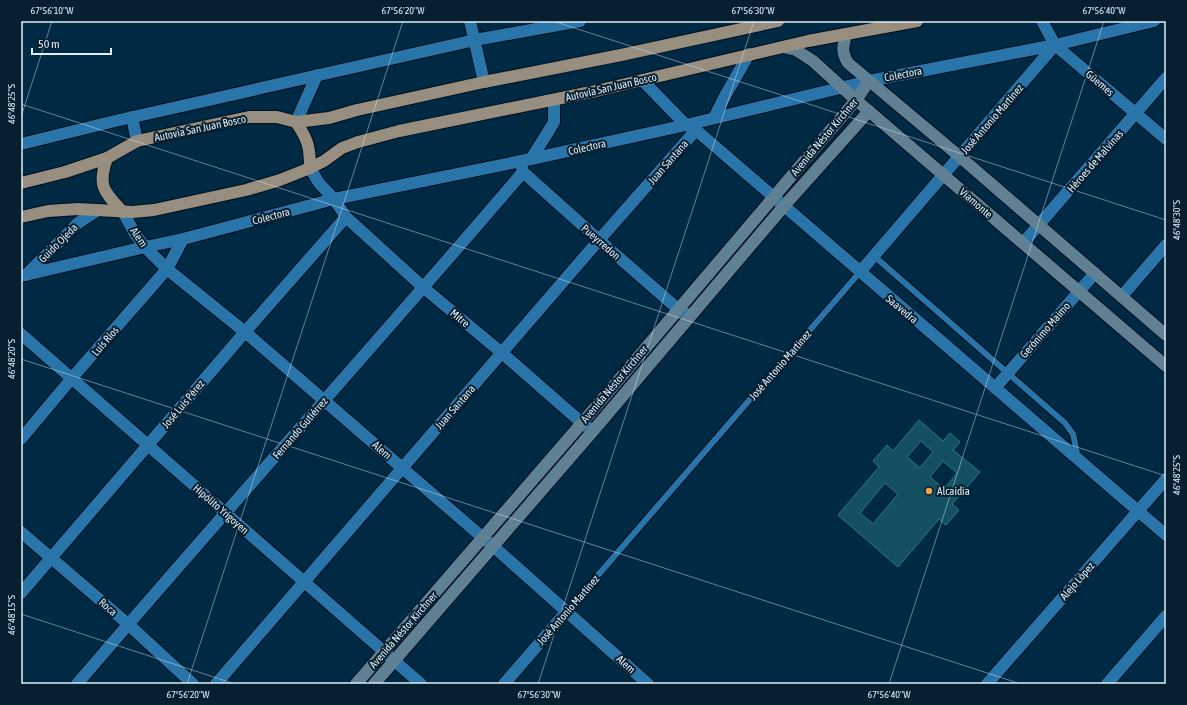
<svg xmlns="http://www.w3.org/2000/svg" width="1187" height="705" font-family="'Asap Condensed',sans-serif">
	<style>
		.building { fill: #145062; stroke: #247893; fill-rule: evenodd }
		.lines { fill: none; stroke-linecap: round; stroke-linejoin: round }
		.lane-casing { stroke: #001020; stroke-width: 8 }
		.street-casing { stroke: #001020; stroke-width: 14 }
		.secondary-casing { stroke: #001020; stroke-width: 14 }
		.primary-casing { stroke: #001020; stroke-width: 14 }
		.lane { stroke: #2974a9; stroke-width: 6 }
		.street { stroke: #2974a9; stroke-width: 12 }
		.secondary { stroke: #608194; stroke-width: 12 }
		.primary { stroke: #978e7f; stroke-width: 12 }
		.ticks { fill: none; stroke: #e0eefa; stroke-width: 1; stroke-opacity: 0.45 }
		.poi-dot { fill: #f7a149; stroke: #071f2f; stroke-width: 1.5 }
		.labels { text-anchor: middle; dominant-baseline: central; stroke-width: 4; stroke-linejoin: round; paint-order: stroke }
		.street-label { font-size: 11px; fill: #e0eefa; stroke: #071f2f }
		.poi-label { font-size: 11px; fill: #e0eefa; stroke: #071f2f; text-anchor: start }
		.neatline { fill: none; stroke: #e0eefa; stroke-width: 1.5 }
		.ticks-label { font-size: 10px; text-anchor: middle; fill: #e0eefa }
	</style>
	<rect width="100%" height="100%" fill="#002943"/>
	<!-- building -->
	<path class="building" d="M 919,420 L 943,441 L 950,433 L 960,442 L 953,450 L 980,472 L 952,504 L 959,510 L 946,525 L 939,519 L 898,567 L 838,515 L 879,467 L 873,461 L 887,445 L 893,451 ZM 921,441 L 933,452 L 920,468 L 907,457 ZM 943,461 L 957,473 L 944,489 L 930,477 ZM 885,483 L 898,494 L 873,524 L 860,513 Z"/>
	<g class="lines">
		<!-- lane casing -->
		<g class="lane-casing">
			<g id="lane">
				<polyline points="874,256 1065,423 1073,434 1078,458"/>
				<polyline points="567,611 860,272"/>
			</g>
		</g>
		<!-- street casing -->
		<g class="street-casing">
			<g id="street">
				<polyline points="470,21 484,82"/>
				<polyline points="1042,21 1055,45 1166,139"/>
				<polyline points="642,80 686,125 696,130 1166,535"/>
				<polyline points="132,117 137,141"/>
				<polyline points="714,118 725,96 749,54"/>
				<polyline points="296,122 317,75"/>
				<polyline points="21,144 115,121 475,40 580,21"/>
				<polyline points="531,159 548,132 554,122 554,100"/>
				<polyline points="521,164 523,172 599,240 678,309 690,316"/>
				<polyline points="310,168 319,183 334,199 346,217 424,288 502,353 582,423 593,431"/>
				<polyline points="123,212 135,234 145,247 167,269 245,332 482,537 493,546 648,684"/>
				<polyline points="1023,243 1166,78"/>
				<polyline points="860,272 1055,45"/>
				<polyline points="26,275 78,223 98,210"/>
				<polyline points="21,276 145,247 183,239 334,199 531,159 686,125 869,81 1055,45 1154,21"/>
				<polyline points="1122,296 1166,245"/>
				<polyline points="21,334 421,684"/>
				<polyline points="995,388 1095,273"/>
				<polyline points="21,439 72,378 167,269 183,239"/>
				<polyline points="21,532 128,624 193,684"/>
				<polyline points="21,593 245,332 346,217"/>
				<path d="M 77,684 C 224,512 376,344 523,172"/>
				<polyline points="216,684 599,240 696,130"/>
				<polyline points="504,684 567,611"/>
				<polyline points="987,684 1166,479"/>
				<polyline points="1107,684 1166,616"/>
			</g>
		</g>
		<!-- secondary casing -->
		<g class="secondary-casing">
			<g id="secondary">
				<path d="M 846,34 C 843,47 841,51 848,63 L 959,156 L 1166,335"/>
				<polyline points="783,47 796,50 813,61 856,100 1166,366"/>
				<polyline points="356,684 582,423 856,100 869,81"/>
				<polyline points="374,684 593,431 784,206 869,111"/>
			</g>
		</g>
		<!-- primary casing -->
		<g class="primary-casing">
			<g id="primary">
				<path d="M 296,122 C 308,140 310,147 310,168"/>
				<path d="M 107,158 C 97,186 104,192 123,212"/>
				<polyline points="21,183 65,172 107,158 137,141 249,117 277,117 296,122 329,118 357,110 484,82 621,55 778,21"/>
				<polyline points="21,217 48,211 78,209 133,212 154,210 246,190 280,180 310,168 324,161 342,148 358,142 399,131 596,91 808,41 917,21"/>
			</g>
		</g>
		<!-- lane -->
		<use href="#lane" class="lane"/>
		<!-- street -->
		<use href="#street" class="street"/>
		<!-- secondary -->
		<use href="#secondary" class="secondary"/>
		<!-- primary -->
		<use href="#primary" class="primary"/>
	</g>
	<!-- ticks -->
	<path class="ticks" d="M 553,21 L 1166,220M 21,104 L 1166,476M 21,117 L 52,21M 21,359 L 1021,684M 21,614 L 235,684M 187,684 L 403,21M 538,684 L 754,21M 889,684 L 1104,21"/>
	<!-- markers -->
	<circle class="poi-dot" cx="929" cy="491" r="4"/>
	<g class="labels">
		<!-- street labels -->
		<g class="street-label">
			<text transform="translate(903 74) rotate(-11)">Colectora</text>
			<text transform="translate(1100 83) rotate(40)">Güemes</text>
			<text transform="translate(611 87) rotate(-13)">Autovía San Juan Bosco</text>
			<text transform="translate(992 119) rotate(-49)">José Antonio Martinez</text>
			<text transform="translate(200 128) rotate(-12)">Autovía San Juan Bosco</text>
			<text transform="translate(824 137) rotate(-50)">Avenida Néstor Kirchner</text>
			<text transform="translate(587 147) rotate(-13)">Colectora</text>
			<text transform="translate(1095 161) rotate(-49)">Héroes de Malvinas</text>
			<text transform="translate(668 162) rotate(-49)">Juan Santana</text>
			<text transform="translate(976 203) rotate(41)">Viamonte</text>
			<text transform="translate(271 216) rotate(-15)">Colectora</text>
			<text transform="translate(139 237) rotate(55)">Alem</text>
			<text transform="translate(601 242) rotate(41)">Pueyrredon</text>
			<text transform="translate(58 243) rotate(-45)">Guido Ojeda</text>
			<text transform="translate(902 309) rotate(40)">Saavedra</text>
			<text transform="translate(460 318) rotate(40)">Mitre</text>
			<text transform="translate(1045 330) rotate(-49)">Gerónimo Maimo</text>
			<text transform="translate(105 341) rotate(-49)">Luis Ríos</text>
			<text transform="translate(780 365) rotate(-49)">José Antonio Martinez</text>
			<text transform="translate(614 384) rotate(-50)">Avenida Néstor Kirchner</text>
			<text transform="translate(183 404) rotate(-50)">José Luis Pérez</text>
			<text transform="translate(455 407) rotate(-49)">Juan Santana</text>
			<text transform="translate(300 428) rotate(-49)">Fernando Gutiérrez</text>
			<text transform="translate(382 450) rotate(41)">Alem</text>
			<text transform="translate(221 509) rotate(41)">Hipólito Yrigoyen</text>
			<text transform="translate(1077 581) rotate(-49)">Alejo López</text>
			<text transform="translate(108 607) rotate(41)">Roca</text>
			<text transform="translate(568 610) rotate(-49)">José Antonio Martinez</text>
			<text transform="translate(403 630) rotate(-49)">Avenida Néstor Kirchner</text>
			<text transform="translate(626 664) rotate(42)">Alem</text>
		</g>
		<!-- poi labels -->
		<g class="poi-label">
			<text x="937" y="491">Alcaidia</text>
		</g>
	</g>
	<!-- border -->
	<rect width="1187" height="705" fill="none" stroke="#071f2f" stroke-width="44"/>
	<!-- scale -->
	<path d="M32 48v6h79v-6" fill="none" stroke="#e0eefa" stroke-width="2"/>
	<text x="38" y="48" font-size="12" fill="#e0eefa" stroke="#071f2f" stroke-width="3" paint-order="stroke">50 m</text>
	<rect x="22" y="22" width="1143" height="661" class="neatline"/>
	<g class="ticks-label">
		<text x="52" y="14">67°56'10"W</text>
		<text x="403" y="14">67°56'20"W</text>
		<text x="753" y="14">67°56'30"W</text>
		<text x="1104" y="14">67°56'40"W</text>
		<text transform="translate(11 104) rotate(-90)" y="4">46°48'25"S</text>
		<text transform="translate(1176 220) rotate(-90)" y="4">46°48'30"S</text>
		<text transform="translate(11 359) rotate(-90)" y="4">46°48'20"S</text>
		<text transform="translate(1176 475) rotate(-90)" y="4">46°48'25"S</text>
		<text transform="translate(11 615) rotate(-90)" y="4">46°48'15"S</text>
		<text x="188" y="698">67°56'20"W</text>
		<text x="539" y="698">67°56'30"W</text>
		<text x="889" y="698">67°56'40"W</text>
	</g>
</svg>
